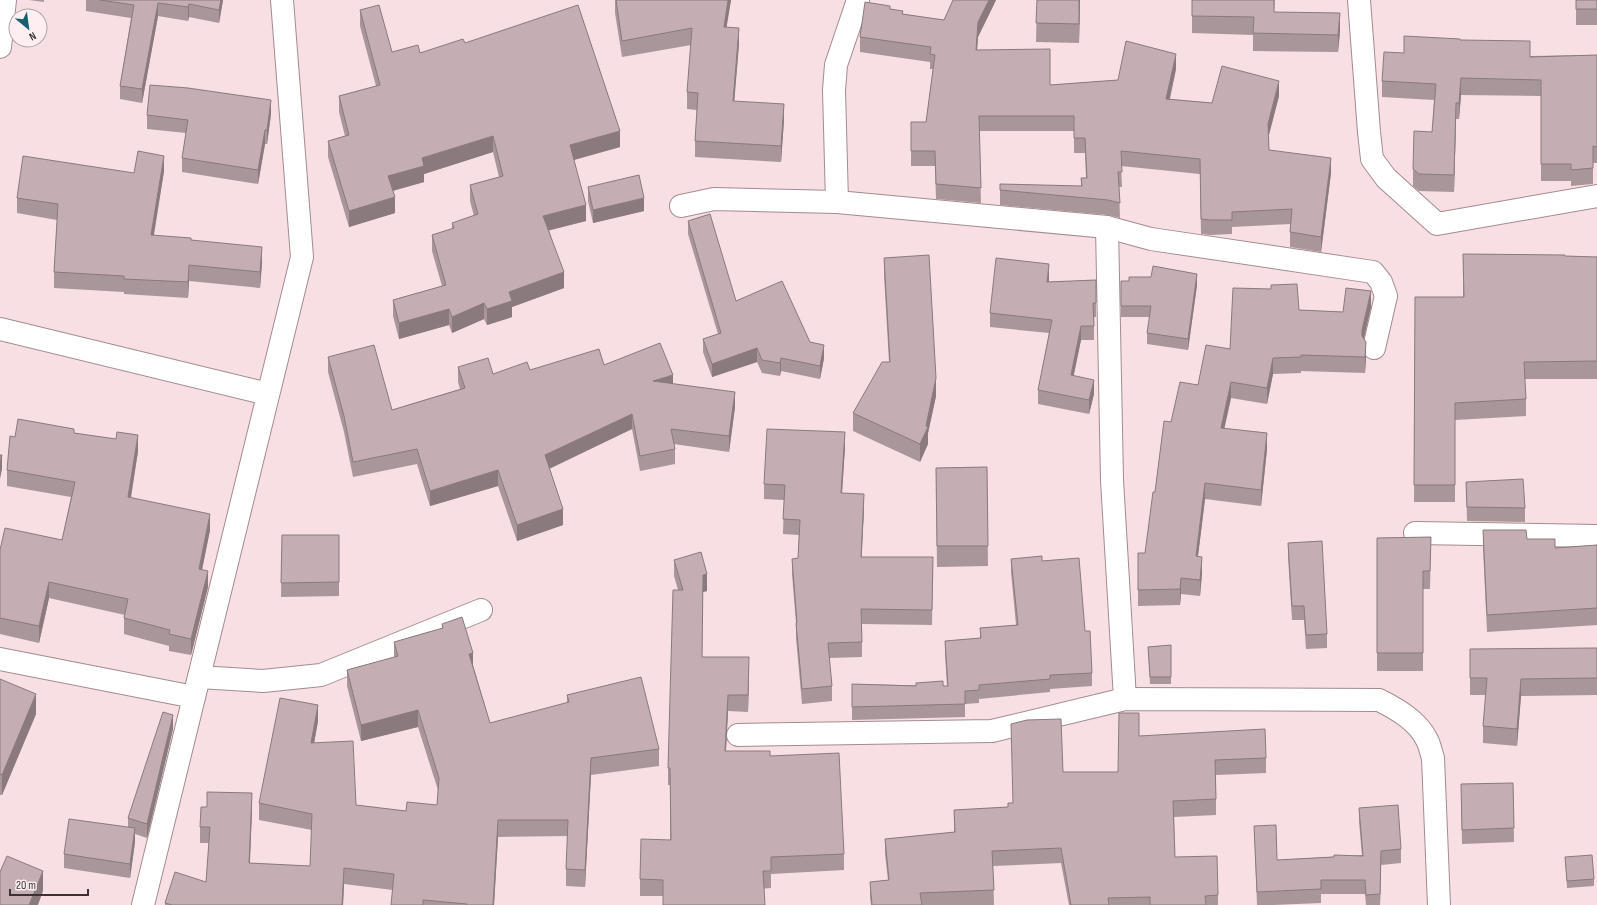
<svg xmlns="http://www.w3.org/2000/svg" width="1597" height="905" font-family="'Sofia Sans Condensed',sans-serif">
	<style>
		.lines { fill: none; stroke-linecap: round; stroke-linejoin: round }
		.street-casing { stroke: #a28c90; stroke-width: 24 }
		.street { stroke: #fff; stroke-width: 22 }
		.wall { fill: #a9969a }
		.shaded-wall { fill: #8a7a7d }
		.building { fill: #c5aeb3; stroke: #8a7a7d }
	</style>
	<rect width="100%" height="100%" fill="#f7dfe3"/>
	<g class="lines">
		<!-- street casing -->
		<g class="street-casing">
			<g id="street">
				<polyline points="1359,0 1369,132 1372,159 1386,178 1437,224 1597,196"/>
				<polyline points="0,47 5,0"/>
				<polyline points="837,202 834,90 836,65 858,0"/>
				<polyline points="681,206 714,199 837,202 1107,227 1151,239 1373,272 1381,282 1386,296 1374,348"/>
				<polyline points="1107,227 1112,480 1125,699"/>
				<polyline points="0,329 268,394"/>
				<polyline points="1415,533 1597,536"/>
				<polyline points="0,659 194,697"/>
				<polyline points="199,677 263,681 321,675 481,610"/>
				<path d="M 738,735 L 992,731 L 1125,699 L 1379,700 C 1397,709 1418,721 1427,740 C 1430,746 1431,752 1433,758 L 1439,905"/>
				<polyline points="143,905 302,257 282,0"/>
			</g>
		</g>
		<!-- street -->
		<use href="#street" class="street"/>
	</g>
	<!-- wall -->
	<g class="wall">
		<polygon points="29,0 44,0 44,2"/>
		<polygon points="86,0 223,0 219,23 189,17 188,21 158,16 142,103 120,99 120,86 131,18 86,11"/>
		<polygon points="615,0 731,0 726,27 739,44 734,101 784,120 781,162 695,157 695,141 697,110 687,109 687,92 691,45 622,57 615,13"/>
		<polygon points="953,0 996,0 978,37 977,50 1050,85 1118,80 1176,69 1170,99 1212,103 1279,96 1268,136 1269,150 1331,173 1321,252 1290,247 1290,232 1291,224 1232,227 1232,234 1210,235 1201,234 1200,174 1121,166 1122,187 1119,187 1120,218 1108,215 1000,205 1000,184 1081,186 1081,178 1086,178 1085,153 1074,153 1074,131 979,131 981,203 936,199 935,166 911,166 911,122 926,122 933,69 930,69 930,62 860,52 860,37 890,9 903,14 944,20"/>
		<polygon points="1037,0 1080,0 1079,43 1036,42"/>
		<polygon points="1192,0 1275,0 1274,12 1340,31 1338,52 1253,51 1253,35 1192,33"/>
		<rect x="1576" y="0" width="21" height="25"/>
		<polygon points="360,10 392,52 420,53 465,43 620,147 574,160 586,221 549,230 564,288 512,307 512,317 487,325 484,319 452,333 449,325 399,339 393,316 393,300 442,286 432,251 432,235 452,229 452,223 474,216 470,201 470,185 499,177 493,152 424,174 424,182 393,191 395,213 349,227 328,157 328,141 345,136 339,112 339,96 376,86 360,26"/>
		<polygon points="1460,40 1530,56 1597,55 1597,163 1593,163 1593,184 1571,186 1571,181 1541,181 1541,96 1461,95 1459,119 1456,119 1454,192 1419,191 1413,186 1413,169 1432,132 1434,100 1382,97 1382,81 1404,53"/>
		<polygon points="271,114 267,144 265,144 258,184 182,172 182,158 186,133 147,129 147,115"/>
		<polygon points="164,171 154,235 191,240 262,263 260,288 189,281 188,298 124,294 124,292 54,288 54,272 57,220 17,213 17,198 134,173"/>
		<polygon points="588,187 644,211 593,223 588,201"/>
		<polygon points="688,221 736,301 810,342 824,358 820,379 781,371 780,376 762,373 757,362 712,377 703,352 703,339 718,334 688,234"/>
		<polygon points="1463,254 1597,257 1597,379 1524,379 1526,399 1526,416 1455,420 1455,502 1414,502 1415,297 1463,297"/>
		<polygon points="884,258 936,396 928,433 928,444 920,462 853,431 853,413 889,362 884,275"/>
		<polygon points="1049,278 1049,282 1096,280 1096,317 1094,317 1094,340 1081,340 1073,376 1094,394 1089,414 1038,404 1038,390 1049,333 990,327 990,313"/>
		<polygon points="1121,281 1197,285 1188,350 1147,344 1147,333 1150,317 1121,317"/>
		<polygon points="1371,307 1364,338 1366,358 1365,373 1301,371 1301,373 1273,374 1267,404 1231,398 1224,428 1267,449 1261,506 1205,499 1198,556 1202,573 1200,596 1181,594 1180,605 1138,606 1138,553 1145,553 1155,492 1171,422 1198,385 1230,349 1299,310 1343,312"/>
		<polygon points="328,357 392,410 460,389 458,382 458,367 493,374 530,370 604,365 673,384 735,407 729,452 674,444 675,449 675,464 640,471 632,429 549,468 563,525 517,541 498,486 430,506 417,464 353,477 344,432 328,372"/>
		<polygon points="74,433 138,451 131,498 210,530 202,569 208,587 191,655 169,651 169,646 124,634 124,618 125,615 49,598 39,643 0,634 0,550 62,540 71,497 7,486 7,470 15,437"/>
		<polygon points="845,447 842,493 864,509 861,557 933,557 932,625 862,624 862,657 829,658 832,686 832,701 802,704 796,638 796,623 792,574 792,559 798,558 799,535 783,534 784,500 764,499 764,484"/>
		<polygon points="987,467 988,566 937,567 936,468"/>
		<polygon points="1466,482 1525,508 1525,522 1467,521"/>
		<polygon points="1483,530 1527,539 1555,548 1597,545 1597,625 1487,632 1483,547"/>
		<polygon points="282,535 339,535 339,596 281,597"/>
		<polygon points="1431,537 1430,589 1423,589 1423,671 1377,671 1377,538"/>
		<polygon points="1288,543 1327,634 1327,648 1306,649 1304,620 1292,620 1288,557"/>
		<polygon points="1011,559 1042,561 1085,631 1092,673 1092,686 1050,689 1050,692 979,699 979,703 965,704 965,717 852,720 852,684 947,686 945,654 945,641 980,638 980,628 1016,625 1011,572"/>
		<polygon points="674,560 707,591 703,592 702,657 749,674 748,712 728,711 726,751 770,756 844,854 844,870 771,874 771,888 663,896 640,896 640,879 670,840 670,785 668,785 668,768 678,590 674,576"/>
		<polygon points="442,624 473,665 490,723 567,703 567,695 659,749 659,766 591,775 585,887 566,886 566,869 568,836 498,837 494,905 391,905 393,890 344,884 343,905 165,905 165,903 206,882 209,843 200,843 200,827 252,810 250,863 310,866 312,830 259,820 259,803 318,721 314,743 356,805 406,811 437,805 438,790 418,727 361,741 347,686 347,670 394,657 394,642 442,628"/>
		<polygon points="1171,645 1171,684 1150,684 1148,647"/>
		<polygon points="1597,648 1597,695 1521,696 1517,746 1483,743 1483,726 1486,695 1470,695 1470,678"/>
		<polygon points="0,679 36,714 2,795 0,795"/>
		<polygon points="173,729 147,838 135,834 135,842 130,878 64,868 64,854 128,827 128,818"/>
		<polygon points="1139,736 1266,758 1266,773 1216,775 1216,815 1174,817 1175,857 1218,895 1218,905 1069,905 1061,863 993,866 994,905 871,905 870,897 870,882 888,880 885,854 885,839 954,832 954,810 1008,807 1012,803 1063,772 1118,772"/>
		<polygon points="1513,783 1514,842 1462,844 1461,798"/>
		<polygon points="1359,808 1401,849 1401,863 1381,865 1380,905 1366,905 1365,894 1321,894 1321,903 1273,905 1257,905 1254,826 1277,860 1362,855 1359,822"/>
		<polygon points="1565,857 1594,879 1594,886 1567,888"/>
	</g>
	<!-- shaded-wall -->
	<g class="shaded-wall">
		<polygon points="221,0 223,0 219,23 219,10"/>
		<polygon points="728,0 731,0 724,43 724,27"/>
		<polygon points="989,0 996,0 978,37 976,65 976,50 978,22"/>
		<polygon points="1079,0 1080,0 1079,43"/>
		<polygon points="158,3 158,16 142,103 142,89"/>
		<polygon points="189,4 189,17 188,21 188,7"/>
		<polygon points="1340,13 1340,31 1338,52 1338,35"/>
		<polygon points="739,28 739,44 733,117 733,101"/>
		<polygon points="1176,54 1176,69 1166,114 1166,99"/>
		<polygon points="1461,78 1461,95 1459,119 1459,103"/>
		<polygon points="1279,81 1279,96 1268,139 1268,124"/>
		<polygon points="271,100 271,114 267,144 267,130"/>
		<polygon points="1456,103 1456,119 1454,192 1454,175"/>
		<polygon points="784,104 784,120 781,162 781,146"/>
		<polygon points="265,130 265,144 258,184 258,170"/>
		<polygon points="620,131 620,147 570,161 570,145"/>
		<polygon points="493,136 493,152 424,174 424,182 388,192 388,176 422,158"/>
		<polygon points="164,156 164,171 151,251 151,235"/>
		<polygon points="1331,158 1331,173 1321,252 1321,237"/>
		<polygon points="395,197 395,213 349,227 349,211"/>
		<polygon points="644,198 644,211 593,223 593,210"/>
		<polygon points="586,205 586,221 543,232 543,216"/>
		<polygon points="262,247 262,263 260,288 260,272"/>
		<polygon points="1049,264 1049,278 1047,296 1047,282"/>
		<polygon points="189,265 189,281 188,298 188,282"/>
		<polygon points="564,272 564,288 512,307 512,317 487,325 487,309 509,292"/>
		<polygon points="1197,274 1197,285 1188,350 1188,339"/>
		<polygon points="1371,291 1371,307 1362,346 1362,330"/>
		<polygon points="484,303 484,319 452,333 452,317"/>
		<polygon points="449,309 449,325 399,339 399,323"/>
		<polygon points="1081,326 1081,340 1071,389 1071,375"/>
		<polygon points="1366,342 1366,358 1365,373 1365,357"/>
		<polygon points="824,345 824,358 820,379 820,366"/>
		<polygon points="757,348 757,362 712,377 712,364"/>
		<polygon points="781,358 781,371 780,376 780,363"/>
		<polygon points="1273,358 1273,374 1267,404 1267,388"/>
		<polygon points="673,375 673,390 653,381"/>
		<polygon points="936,378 936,396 928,433 928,444 920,462 920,444 926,426"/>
		<polygon points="1094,380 1094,394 1089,414 1089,400"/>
		<polygon points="1231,382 1231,398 1221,444 1221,428"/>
		<polygon points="735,392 735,407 729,452 729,436"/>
		<polygon points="632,414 632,429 545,471 545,455"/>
		<polygon points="845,432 845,447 841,508 841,493"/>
		<polygon points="1267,433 1267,449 1261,506 1261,490"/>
		<polygon points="138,435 138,451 128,514 128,497"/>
		<polygon points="2,455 2,469 0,479 0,465"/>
		<polygon points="498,470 498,486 430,506 430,491"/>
		<polygon points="1205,483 1205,499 1196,572 1196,556"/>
		<polygon points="864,494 864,509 861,572 861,557"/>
		<polygon points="563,509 563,525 517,541 517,525"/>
		<polygon points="210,514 210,530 199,585 199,569"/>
		<polygon points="1202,557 1202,573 1200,596 1200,580"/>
		<polygon points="208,571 208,587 191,655 191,639"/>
		<polygon points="707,574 707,591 703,592 702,674 703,575"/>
		<polygon points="1181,578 1181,594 1180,605 1180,589"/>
		<polygon points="49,582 49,598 39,643 39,626"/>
		<polygon points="473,653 473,670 469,654"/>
		<polygon points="749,657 749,674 748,712 748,695"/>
		<polygon points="1521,679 1521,696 1517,746 1517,729"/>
		<polygon points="36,694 36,714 2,795 2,775"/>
		<polygon points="728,695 728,711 725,768 725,751"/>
		<polygon points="318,705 318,721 311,760 311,743"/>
		<polygon points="418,710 418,727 361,741 361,725"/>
		<polygon points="173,715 173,729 147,838 147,824"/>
		<polygon points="591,758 591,775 585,887 585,870"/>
		<polygon points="252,793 252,810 249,879 249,863"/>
		<polygon points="498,820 498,837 494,905 493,905"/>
		<polygon points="135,828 135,842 130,878 130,864"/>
		<polygon points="1381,851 1381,865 1380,905 1380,894"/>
		<polygon points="344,868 344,884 343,905 342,905"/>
		<polygon points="43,871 43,891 38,905 29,905"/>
	</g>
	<!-- building -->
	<g class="building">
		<polygon points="100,0 221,0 219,10 189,4 188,7 158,3 142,89 120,86 134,5"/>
		<polygon points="616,0 728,0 724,27 739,28 733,101 784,104 781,146 695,141 698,93 687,92 692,28 622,41"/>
		<polygon points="953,0 989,0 978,22 976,50 1050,49 1050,85 1118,80 1126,41 1176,54 1166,99 1212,103 1222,66 1279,81 1268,124 1269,150 1331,158 1321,237 1290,232 1292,209 1232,212 1232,220 1210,220 1201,219 1200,159 1121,151 1122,172 1118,172 1120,203 1108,200 1000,190 1000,184 1082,186 1081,178 1087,178 1085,138 1074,138 1074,116 979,116 981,188 936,184 935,151 911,151 911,122 926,122 935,55 930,54 931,47 860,37 865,2 890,6 890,9 903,11 902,14 944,20"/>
		<polygon points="1037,0 1079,0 1079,24 1036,23"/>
		<polygon points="1192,0 1274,0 1274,12 1340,13 1338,35 1253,33 1254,17 1192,16"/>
		<rect x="1576" y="0" width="21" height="9"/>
		<polygon points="379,5 392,52 418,45 420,53 463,39 465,43 578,5 620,131 570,145 586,205 543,216 564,272 509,292 512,301 487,309 484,303 452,317 449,309 399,323 393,300 446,285 432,235 454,228 452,223 478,214 470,185 503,176 493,136 422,158 424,166 388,176 395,197 349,211 328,141 349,135 339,96 380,85 360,10"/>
		<polygon points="1404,36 1460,39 1460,40 1530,41 1530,57 1597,55 1597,147 1593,146 1593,168 1571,170 1571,164 1541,164 1541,80 1461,78 1459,103 1456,103 1454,175 1419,174 1413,169 1414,131 1432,132 1436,84 1382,81 1384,52 1404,53"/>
		<polygon points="150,85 188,88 271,100 267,130 265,130 258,170 182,158 188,120 147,115"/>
		<polygon points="138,151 164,156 151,235 191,238 191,240 262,247 260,272 189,265 188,282 124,279 124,276 54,272 58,204 17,198 23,156 134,173"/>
		<polygon points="639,175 644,198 593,210 588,187"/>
		<polygon points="710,214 736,301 782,281 810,342 824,345 820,366 781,358 780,363 762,360 757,348 712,364 703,339 721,333 688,221"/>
		<polygon points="1463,254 1565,255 1565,256 1597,257 1597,361 1524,362 1526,399 1455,403 1455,485 1414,485 1415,297 1464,297"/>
		<polygon points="929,255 936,378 926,426 928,427 920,444 853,413 882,362 890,362 884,258"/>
		<polygon points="996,258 1049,264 1047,282 1096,280 1096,303 1093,303 1094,326 1081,326 1071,375 1094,380 1089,400 1038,390 1052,320 990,313"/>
		<polygon points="1153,266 1197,274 1188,339 1147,333 1151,306 1121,306 1121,281 1129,281 1129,277 1151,277"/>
		<polygon points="1297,284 1299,310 1343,312 1346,288 1371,291 1362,330 1362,336 1366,342 1365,357 1301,355 1301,357 1273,358 1267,388 1231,382 1221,428 1267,433 1261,490 1205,483 1196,556 1202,557 1200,580 1181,578 1180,589 1138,590 1138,553 1145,553 1153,492 1155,492 1164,421 1171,422 1180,382 1198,385 1206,345 1230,349 1233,288 1271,289 1271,285"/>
		<polygon points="660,343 673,375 653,381 735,392 729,436 671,429 675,449 640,456 632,414 545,455 563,509 517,525 498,470 430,491 417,449 353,462 344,416 328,357 374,345 392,410 465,388 458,367 488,358 493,374 527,362 530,370 599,349 604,365"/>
		<polygon points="18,419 74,429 74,433 116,439 117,432 138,435 128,497 210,514 199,569 208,571 191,639 169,634 170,630 124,618 128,599 49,582 39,626 0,618 0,550 5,528 62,540 75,482 7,470 10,436 15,437"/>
		<polygon points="767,429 845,432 841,493 864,494 861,557 933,557 932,610 861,609 862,642 828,643 832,686 802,689 796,623 797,623 792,559 798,558 800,520 783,519 785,485 764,484"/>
		<polygon points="0,455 2,455 0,465"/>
		<polygon points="987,467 988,546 937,546 936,468"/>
		<polygon points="1523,479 1525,508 1467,507 1466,482"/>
		<polygon points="1483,530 1526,530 1527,539 1555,539 1555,548 1597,545 1597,608 1487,615"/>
		<polygon points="282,535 339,535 339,582 281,583"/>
		<polygon points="1431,537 1430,571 1423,571 1423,653 1377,653 1377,538"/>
		<polygon points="1322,541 1327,634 1306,635 1304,606 1292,606 1288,543"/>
		<polygon points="701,552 707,574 703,575 702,657 749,657 748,695 728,695 725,751 770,751 770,756 839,753 844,854 771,857 771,871 763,871 765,905 663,905 663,880 640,879 641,839 671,840 670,768 668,768 673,590 683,590 674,560"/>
		<polygon points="1042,556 1042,561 1079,558 1085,631 1090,631 1092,673 1050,675 1050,679 979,685 979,690 965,691 965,704 852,707 852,684 916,686 916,683 943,681 943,686 948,686 945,641 981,638 980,628 1018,625 1011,559"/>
		<polygon points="462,617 473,653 469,654 490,723 569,702 567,695 641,677 659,749 591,758 585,870 566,869 568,820 498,820 493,905 467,905 467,904 423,900 423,905 391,905 394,874 344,868 342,905 172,905 165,903 175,872 206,882 210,827 200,827 201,807 207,807 207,792 252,793 249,863 310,866 312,814 259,803 280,698 318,705 311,743 353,741 356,805 406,811 407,802 437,805 439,778 418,710 361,725 347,670 398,656 394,642 443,628 442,624"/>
		<polygon points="1171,645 1171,677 1150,677 1148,647"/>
		<polygon points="1597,648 1597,678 1521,679 1517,729 1483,726 1487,678 1470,678 1470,649"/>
		<polygon points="0,679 36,694 2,775 0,774"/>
		<polygon points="163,712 173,715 147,824 128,818"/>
		<polygon points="1119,713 1139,713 1139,736 1265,729 1266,758 1215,760 1216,799 1173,801 1175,857 1217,856 1218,895 1205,896 1206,905 1150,905 1150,897 1108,898 1109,905 1071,905 1061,848 992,851 994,890 920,893 922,905 872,905 870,882 889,880 885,839 955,832 954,810 1008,807 1008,803 1013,803 1011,724 1027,720 1061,719 1063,772 1118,772"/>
		<polygon points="1513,783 1514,828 1462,830 1461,784"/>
		<polygon points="1398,805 1401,849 1381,851 1380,894 1366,895 1365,880 1321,880 1321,889 1257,892 1254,826 1276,825 1277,860 1334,857 1334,855 1363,856 1359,808"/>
		<polygon points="69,819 135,828 130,864 64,854"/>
		<polygon points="1592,855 1594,879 1567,881 1565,857"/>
		<polygon points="7,856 43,871 29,905 0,905 0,872"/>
	</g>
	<!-- north arrow -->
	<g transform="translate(28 28) rotate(151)"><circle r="19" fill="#fdeff1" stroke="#afa3a5"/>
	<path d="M0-3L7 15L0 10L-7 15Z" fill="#16606e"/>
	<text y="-6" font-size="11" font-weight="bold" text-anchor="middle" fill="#3a3133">N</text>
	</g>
	<!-- scale -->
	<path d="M10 889v6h78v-6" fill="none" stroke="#3a3133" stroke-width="2"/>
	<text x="16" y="889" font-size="12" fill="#3a3133" stroke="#fdeff1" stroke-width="3" paint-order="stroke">20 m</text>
</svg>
